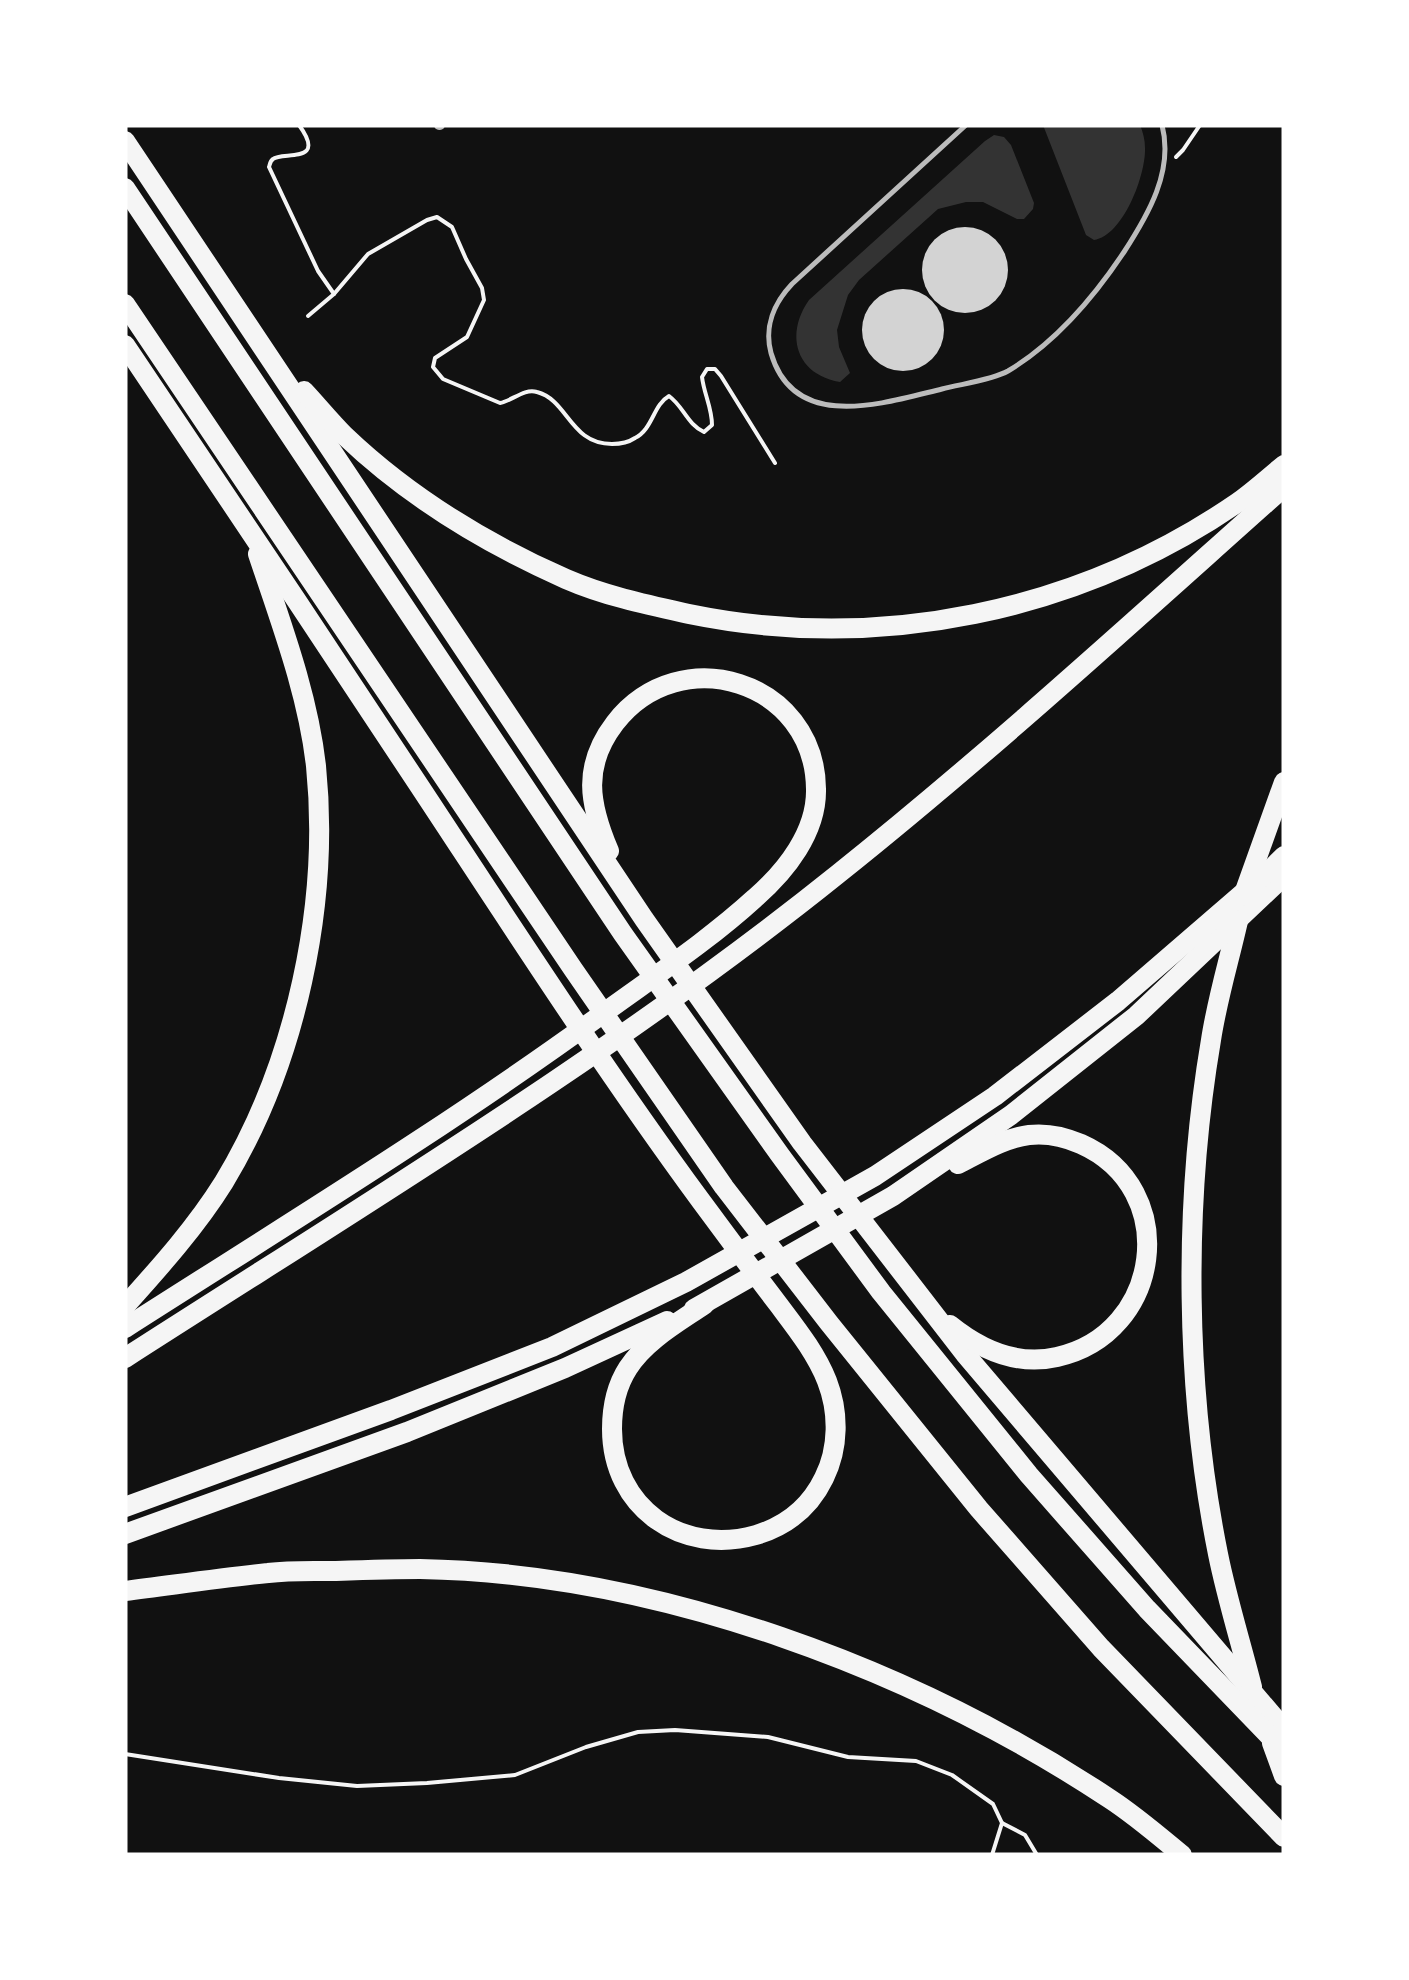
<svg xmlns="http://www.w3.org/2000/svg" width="1409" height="1980" font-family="Montserrat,sans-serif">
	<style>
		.water { fill: #333 }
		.building { fill: #d3d3d3 }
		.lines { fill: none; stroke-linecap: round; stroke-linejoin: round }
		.path { stroke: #f5f5f5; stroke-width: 4 }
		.service { stroke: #bcbcbc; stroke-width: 5 }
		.minor { stroke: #bcbcbc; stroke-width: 10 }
		.motorway { stroke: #f5f5f5; stroke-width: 20 }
	</style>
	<rect width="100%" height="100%" fill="#111"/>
	<!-- water -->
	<g class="water">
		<path d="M 1043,125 L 1140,125 C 1143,132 1145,140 1145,148 C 1146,175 1123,236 1094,240 L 1086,235 Z"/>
		<path d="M 994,135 L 1004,137 L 1011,145 L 1034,203 L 1033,209 L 1024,219 L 1017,219 L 983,202 L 966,202 L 938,209 L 928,218 L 859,280 L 848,295 L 837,330 L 839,347 L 850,373 L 840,382 C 795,374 785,334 809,300 L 985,141 Z"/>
	</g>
	<!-- building -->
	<g class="building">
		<circle cx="965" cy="270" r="43"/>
		<circle cx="903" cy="330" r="41"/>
	</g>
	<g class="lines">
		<!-- path -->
		<g class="path">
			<path d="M 299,125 C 328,165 282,151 273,159 C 270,161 270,164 269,167 L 318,271 L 334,294 L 368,254 L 427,220 L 437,217 L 452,227 L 466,259 L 482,288 L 484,300 L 467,337 L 435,358 L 433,367 L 443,379 L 500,403 C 512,401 524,388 537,392 C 568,400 570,444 612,444 C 620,444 629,442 635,438 C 653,429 653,405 669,396 C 684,407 687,424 704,432 L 712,425 C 712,408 704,394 702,377 L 707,369 L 715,369 L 721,376 L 775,463"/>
			<polyline points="1283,125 1284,125"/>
			<polyline points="1176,157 1183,150 1200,125"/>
			<polyline points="308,316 334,294"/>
			<polyline points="125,1754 279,1778 357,1786 427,1783 515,1775 586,1747 638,1732 675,1730 768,1737 848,1757 916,1761 952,1775 993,1804 1002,1823 992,1855"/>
			<polyline points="1002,1823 1025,1835 1037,1855"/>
		</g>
		<!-- service -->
		<path class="service" d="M 966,125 L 792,284 C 774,303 764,327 771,353 C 794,433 884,403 942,389 C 961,384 992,380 1008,371 C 1055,343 1094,297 1124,252 C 1148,215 1174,171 1162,125"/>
		<!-- minor -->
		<polyline class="minor" points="439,125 440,125"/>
		<!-- motorway -->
		<g class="motorway">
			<polyline points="125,141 644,919 802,1143 965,1354 1284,1729"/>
			<polyline points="125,188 623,934 780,1155 881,1292 1029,1475 1147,1609 1284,1751"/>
			<polyline points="125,304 573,969 724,1187 829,1323 979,1509 1101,1648 1284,1837"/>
			<path d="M 125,345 C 226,494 325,643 424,793 C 515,931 604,1069 701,1201 C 727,1236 752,1270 778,1304 C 796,1328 816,1353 827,1381 C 839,1412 839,1448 824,1478 C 810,1507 786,1526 756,1535 C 682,1556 612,1508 612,1429 C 612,1408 617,1385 628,1368 C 646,1340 679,1322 705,1304"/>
			<path d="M 304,391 C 318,406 331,422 345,436 C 408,496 487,544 566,579 C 605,596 648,605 689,614 C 879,653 1078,612 1237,503 C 1253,492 1268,478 1284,465"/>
			<polyline points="1246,888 1284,782"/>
			<path d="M 1238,921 C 1229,961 1217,1000 1211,1040 C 1183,1205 1185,1390 1218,1554 C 1227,1599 1241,1643 1252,1687"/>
			<path d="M 125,1306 C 160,1267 196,1227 224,1182 C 296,1063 330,904 316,766 C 308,694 281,623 258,554"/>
			<polyline points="694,1309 893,1196 1011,1115 1136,1016 1284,876"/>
			<path d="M 950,1325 C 981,1350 1018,1366 1057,1357 C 1162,1334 1182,1189 1081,1144 C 1065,1137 1046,1133 1029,1135 C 1004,1138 980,1153 958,1164"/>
			<path d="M 125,1328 C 286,1225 450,1125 605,1012 C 656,975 709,940 755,898 C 786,871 817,832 816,789 C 815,681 680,639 615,723 C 582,766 589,804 609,851"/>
			<path d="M 125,1358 C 366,1203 614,1054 838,874 C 992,751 1137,618 1284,487"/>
			<polyline points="125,1507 391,1410 552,1347 686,1282 875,1176 995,1096 1118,1001 1272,868 1284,856"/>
			<polyline points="125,1534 407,1432 565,1368 667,1321"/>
			<path d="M 125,1591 C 173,1585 220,1578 268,1573 C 291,1570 314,1571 336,1571 C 364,1570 392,1569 420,1569 C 657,1573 914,1669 1110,1799 C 1136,1816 1159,1836 1182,1855"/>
			<polyline points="1272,1743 1284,1776"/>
		</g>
	</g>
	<!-- border -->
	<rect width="1409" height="1980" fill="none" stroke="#ffffff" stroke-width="255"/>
</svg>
